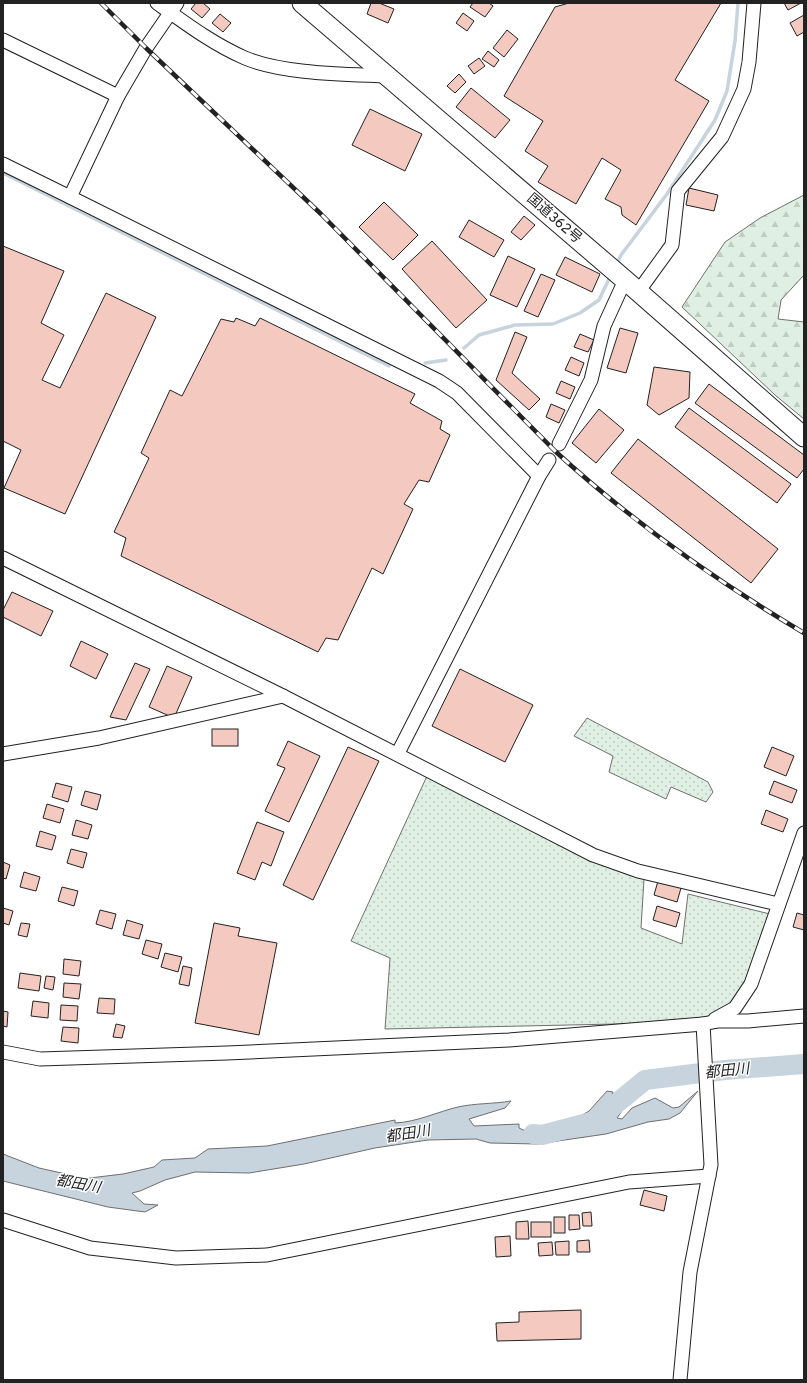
<svg xmlns="http://www.w3.org/2000/svg" width="807" height="1383" font-family="Overpass,'Noto Sans JP',sans-serif">
	<style>
		.green { fill: url(#green-dots); stroke: #6f6f6f }
		.forest { fill: url(#forest-firs); stroke: #6f6f6f }
		.water { fill: #c7d3dd; stroke: #6f6f6f }
		.lines { fill: none; stroke-linecap: round; stroke-linejoin: round }
		.stream { stroke: #c7d3dd; stroke-width: 3.5 }
		.river { stroke: #c7d3dd; stroke-width: 20 }
		.building { fill: #f3c9c0; stroke: #222 }
		.minor-casing { stroke: #222; stroke-width: 15 }
		.highway-casing { stroke: #222; stroke-width: 21 }
		.minor { stroke: #fff; stroke-width: 13 }
		.highway { stroke: #fff; stroke-width: 19 }
		.rail-casing { stroke: #222; stroke-width: 4.5 }
		.rail { stroke: #fff; stroke-width: 3; stroke-dasharray: 9; stroke-linecap: butt }
		.labels { text-anchor: middle; dominant-baseline: central; stroke-width: 3; stroke-linejoin: round; paint-order: stroke }
		.street-label { font-size: 14px; fill: #222; stroke: #fff }
		.water-label { font-size: 15px; font-style: italic; fill: #222; stroke: #fff }
	</style>
	<defs>
		<pattern id="green-dots" width="8" height="8" patternUnits="userSpaceOnUse"><rect width="8" height="8" fill="#e0efe3"/><path d="M2 2h.1M6 6h.1" fill="none" stroke="#c0cdc2" stroke-width="1.8" stroke-linecap="round"/></pattern>
		<pattern id="forest-firs" width="22" height="20" patternUnits="userSpaceOnUse"><rect width="22" height="20" fill="#e0efe3"/><path d="M5 1l3.5 6h-7zM16 11l3.5 6h-7z" fill="#c0cdc2"/></pattern>
	</defs>
	<rect width="100%" height="100%" fill="#fff"/>
	<!-- green -->
	<g class="green">
		<polygon points="587,718 708,782 713,792 706,802 671,787 666,799 609,772 613,756 574,736"/>
		<polygon points="427,776 644,879 641,928 682,944 688,894 774,915 764,968 735,1000 708,1022 385,1029 390,958 351,941"/>
	</g>
	<!-- forest -->
	<polygon class="forest" points="804,195 804,275 781,300 778,319 804,322 804,419 775,395 682,307 725,242 760,218"/>
	<!-- water -->
	<path class="water" d="M 607,1091 L 613,1092 L 612,1095 L 600,1111 L 617,1111 L 624,1108 L 617,1118 L 622,1119 L 632,1108 L 655,1098 L 673,1108 L 679,1107 L 698,1091 L 680,1113 L 669,1119 L 648,1122 L 606,1134 L 537,1144 L 490,1143 L 476,1139 L 428,1140 L 375,1148 L 304,1164 L 249,1173 L 195,1172 L 165,1180 L 140,1191 L 132,1193 L 144,1204 L 158,1205 L 145,1212 L 108,1207 L 3,1181 L 3,1154 L 39,1168 L 75,1176 L 81,1179 L 123,1174 L 154,1167 L 162,1160 L 195,1158 L 208,1149 L 267,1146 L 395,1120 L 395,1123 C 417,1122 437,1112 458,1107 C 476,1103 494,1104 511,1101 L 505,1108 L 469,1119 L 474,1126 L 519,1124 L 519,1128 C 535,1137 558,1130 575,1128 L 569,1123 L 589,1111 Z"/>
	<g class="lines">
		<!-- stream -->
		<g class="stream">
			<polyline points="3,173 389,366"/>
			<polyline points="616,266 621,255 667,194 715,120 727,91 735,41 738,3"/>
			<polyline points="464,348 479,335 515,325 553,324 580,313 599,300 611,275"/>
			<polyline points="425,363 446,360"/>
		</g>
		<!-- river -->
		<polyline class="river" points="533,1134 542,1135 595,1121 645,1080 725,1070 804,1064"/>
	</g>
	<!-- building -->
	<g class="building">
		<polygon points="196,3 203,3 210,9 202,18 191,9"/>
		<polygon points="371,3 379,3 394,9 388,23 367,14"/>
		<polygon points="473,3 489,3 493,6 485,17 470,7"/>
		<polygon points="569,3 721,3 675,80 709,101 636,225 622,215 621,207 605,199 621,170 602,158 576,204 538,182 548,166 525,151 543,121 504,96 555,7"/>
		<polygon points="784,3 801,3 788,10"/>
		<polygon points="463,13 474,21 467,31 456,23"/>
		<polygon points="220,14 231,23 223,32 212,23"/>
		<polygon points="804,15 804,32 797,36 790,23"/>
		<polygon points="507,30 518,39 504,57 493,48"/>
		<polygon points="488,51 499,60 494,67 482,59"/>
		<polygon points="479,58 485,66 474,74 468,66"/>
		<polygon points="459,74 466,82 455,93 447,86"/>
		<polygon points="471,88 510,120 495,138 456,107"/>
		<polygon points="370,109 422,134 405,171 352,145"/>
		<polygon points="689,188 718,195 714,211 686,205"/>
		<polygon points="384,202 418,235 393,260 359,227"/>
		<polygon points="524,216 535,225 521,240 511,232"/>
		<polygon points="469,220 504,240 494,257 459,237"/>
		<polygon points="432,241 487,300 456,328 402,269"/>
		<polygon points="3,246 64,271 41,323 64,335 42,380 60,388 106,293 156,317 65,514 4,488 21,450 3,441"/>
		<polygon points="508,256 535,269 517,307 490,295"/>
		<polygon points="565,257 600,274 592,292 556,275"/>
		<polygon points="541,274 555,280 538,317 524,311"/>
		<polygon points="236,318 255,326 260,318 415,394 410,403 442,421 440,429 450,435 429,482 419,480 404,504 413,509 383,574 372,568 338,640 326,638 318,652 121,556 126,538 114,532 149,458 141,453 170,390 182,396 221,319 234,322"/>
		<polygon points="620,328 638,333 626,373 607,368"/>
		<polygon points="515,332 527,337 512,373 540,399 529,410 496,380"/>
		<polygon points="580,334 594,340 588,352 574,347"/>
		<polygon points="571,357 584,363 579,376 565,370"/>
		<polygon points="654,367 690,372 689,398 659,415 647,405"/>
		<polygon points="561,381 575,387 570,399 556,393"/>
		<polygon points="709,384 804,455 804,469 797,478 695,403"/>
		<polygon points="551,404 565,410 559,423 546,417"/>
		<polygon points="689,408 791,484 777,503 675,427"/>
		<polygon points="599,409 624,430 596,463 572,443"/>
		<polygon points="638,439 778,549 751,583 611,473"/>
		<polygon points="12,592 53,611 41,636 3,617 3,610"/>
		<polygon points="81,641 108,654 96,679 70,666"/>
		<polygon points="135,663 150,669 126,720 110,717"/>
		<polygon points="167,666 192,677 174,718 149,707"/>
		<polygon points="460,669 533,705 505,762 432,726"/>
		<rect x="212" y="729" width="26" height="17"/>
		<polygon points="288,741 320,756 289,822 265,811 285,768 277,765"/>
		<polygon points="348,747 379,761 313,900 283,885"/>
		<polygon points="772,747 794,756 786,776 764,767"/>
		<polygon points="774,781 797,790 792,803 769,794"/>
		<polygon points="56,783 72,787 68,802 52,797"/>
		<polygon points="85,791 101,795 97,810 81,805"/>
		<polygon points="47,804 64,809 60,823 43,818"/>
		<polygon points="766,810 788,819 783,832 761,824"/>
		<polygon points="76,820 92,825 88,839 72,835"/>
		<polygon points="257,822 284,832 271,866 262,862 255,880 237,873"/>
		<polygon points="40,831 56,836 52,850 36,846"/>
		<polygon points="71,849 87,853 83,868 67,863"/>
		<polygon points="3,862 10,865 6,879 3,878"/>
		<polygon points="24,872 40,877 36,891 20,887"/>
		<polygon points="658,881 681,888 677,902 654,895"/>
		<polygon points="62,887 78,891 74,906 58,901"/>
		<polygon points="657,906 680,913 676,927 653,920"/>
		<polygon points="3,908 13,911 9,925 3,923"/>
		<polygon points="100,910 116,914 112,929 96,924"/>
		<polygon points="797,913 804,915 804,930 793,927"/>
		<polygon points="127,920 143,925 139,939 123,935"/>
		<polygon points="21,923 30,924 27,937 18,935"/>
		<polygon points="214,923 240,928 238,936 277,943 259,1035 195,1023"/>
		<polygon points="146,940 162,944 158,959 142,954"/>
		<polygon points="165,953 182,957 178,972 161,967"/>
		<polygon points="64,959 81,961 79,976 63,974"/>
		<polygon points="183,966 192,968 189,986 179,984"/>
		<polygon points="20,973 41,976 39,991 18,988"/>
		<polygon points="46,976 55,977 53,990 44,988"/>
		<polygon points="64,983 81,984 79,999 63,997"/>
		<polygon points="99,998 115,999 114,1014 97,1013"/>
		<polygon points="33,1001 49,1003 48,1018 31,1016"/>
		<polygon points="61,1005 78,1006 77,1021 60,1020"/>
		<polygon points="3,1011 8,1012 7,1027 3,1026"/>
		<polygon points="116,1024 125,1026 122,1038 113,1037"/>
		<polygon points="63,1027 79,1028 78,1043 61,1041"/>
		<polygon points="644,1190 667,1196 664,1211 640,1205"/>
		<polygon points="591,1212 592,1226 583,1226 582,1213"/>
		<polygon points="569,1215 579,1215 580,1229 569,1230"/>
		<rect x="554" y="1217" width="11" height="16"/>
		<polygon points="528,1221 529,1239 516,1239 516,1222"/>
		<rect x="531" y="1222" width="20" height="15"/>
		<polygon points="510,1236 511,1256 496,1257 495,1237"/>
		<polygon points="589,1240 590,1252 577,1252 577,1241"/>
		<polygon points="569,1241 569,1255 556,1255 555,1242"/>
		<polygon points="552,1242 553,1255 539,1256 538,1243"/>
		<polygon points="581,1310 581,1339 497,1341 496,1323 519,1322 519,1312"/>
	</g>
	<g class="lines">
		<!-- minor casing -->
		<g class="minor-casing">
			<g id="minor">
				<path d="M 157,3 C 185,23 213,44 245,58 C 283,74 345,74 387,76"/>
				<polyline points="3,40 118,96 146,48 177,3"/>
				<polyline points="118,96 70,197 439,381 457,393 539,476"/>
				<polyline points="3,164 70,197"/>
				<polyline points="638,292 672,245 678,191 722,137 744,89 749,62 754,3"/>
				<polyline points="559,444 591,380 604,326 625,280"/>
				<polyline points="3,558 283,696 593,855 638,871 778,904"/>
				<polyline points="398,753 539,476 549,460"/>
				<polyline points="3,754 99,738 283,696"/>
				<polyline points="715,1019 735,1008 751,984 804,833"/>
				<polyline points="3,1052 40,1059 227,1053 509,1040 703,1024 718,1021 748,1021 804,1016"/>
				<polyline points="3,1220 90,1248 176,1258 267,1255 629,1182 709,1176"/>
				<polyline points="680,1380 690,1272 711,1165 703,1024"/>
			</g>
		</g>
		<!-- highway casing -->
		<g class="highway-casing">
			<polyline id="highway" points="302,3 625,280 804,437"/>
		</g>
		<!-- minor -->
		<use href="#minor" class="minor"/>
		<!-- highway -->
		<use href="#highway" class="highway"/>
		<!-- rail casing -->
		<g class="rail-casing">
			<path id="rail" d="M 101,3 L 146,48 L 321,214 L 555,451 C 631,521 715,580 804,633"/>
		</g>
		<!-- rail -->
		<use href="#rail" class="rail"/>
	</g>
	<g class="labels">
		<!-- street labels -->
		<g class="street-label">
			<text transform="translate(554 219) rotate(41)">国道362号</text>
		</g>
		<!-- water labels -->
		<g class="water-label">
			<text transform="translate(727 1072) rotate(-6)">都田川</text>
			<text transform="translate(408 1135) rotate(-9)">都田川</text>
			<text transform="translate(78 1185) rotate(10)">都田川</text>
		</g>
	</g>
	<!-- border -->
	<rect width="807" height="1383" fill="none" stroke="#222222" stroke-width="8"/>
</svg>
